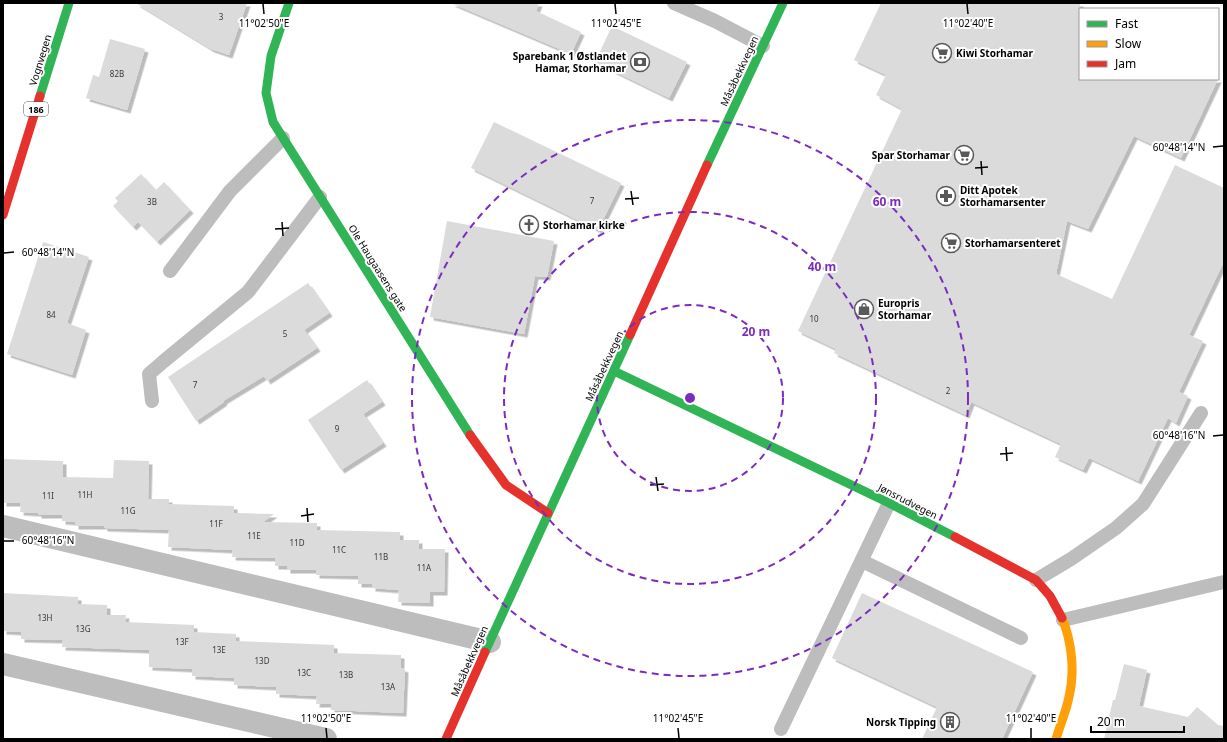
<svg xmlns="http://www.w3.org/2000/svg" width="1227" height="742" font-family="'Noto Sans',sans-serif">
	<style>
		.building { fill: #dbdbdb; filter: url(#shadow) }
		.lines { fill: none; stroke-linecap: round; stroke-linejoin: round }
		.lane { stroke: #bdbdbd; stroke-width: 14 }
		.street { stroke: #bdbdbd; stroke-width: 22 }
		.fast { stroke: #30b455; stroke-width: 9 }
		.slow { stroke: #ff9f0a; stroke-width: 9 }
		.jam { stroke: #e5322d; stroke-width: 9 }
		.ticks { fill: none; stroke: #000; stroke-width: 1.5 }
		.ring { fill: none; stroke: #7b2cbf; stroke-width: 2; stroke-dasharray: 7 5 }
		.labels { text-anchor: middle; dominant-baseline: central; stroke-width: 4; stroke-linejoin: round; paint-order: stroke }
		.number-label { font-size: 8px; fill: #373737 }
		.shield { fill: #fff; stroke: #4c4c4c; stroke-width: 1 }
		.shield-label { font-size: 9px; font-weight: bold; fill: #000 }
		.poi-label { font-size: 10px; font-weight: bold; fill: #000; stroke: #fff; text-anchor: start }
		.street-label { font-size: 10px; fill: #000; stroke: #fff }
		.ticks-label { font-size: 10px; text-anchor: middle; fill: #000; stroke: #fff; stroke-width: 4; stroke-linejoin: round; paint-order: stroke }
		.centre { fill: #7b2cbf; stroke: #fff; stroke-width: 2 }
		.ring-label { font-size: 12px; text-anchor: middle; font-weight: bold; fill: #7b2cbf; stroke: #fff; stroke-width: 4; stroke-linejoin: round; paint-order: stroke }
	</style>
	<defs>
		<filter id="shadow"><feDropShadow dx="3.5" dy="3.5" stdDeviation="0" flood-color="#0004"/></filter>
	</defs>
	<rect width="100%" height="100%" fill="#fff"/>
	<!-- building -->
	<g class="building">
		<polygon points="136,3 247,3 229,55 211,49"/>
		<polygon points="451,3 539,3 536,11 581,32 571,54"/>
		<polygon points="881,3 1080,3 1080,79 1218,79 1181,158 1134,136 1088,229 1067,221 1056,274 1112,299 1175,165 1224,188 1224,261 1189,335 1203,341 1179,392 1188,396 1176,423 1168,418 1138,481 1089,458 1083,470 1055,457 1061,444 971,402 966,415 834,353 836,349 798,331 902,109 876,95 886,75 854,60"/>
		<polygon points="612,26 687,62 669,98 595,62"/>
		<polygon points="110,39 145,49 127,110 86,98 93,75 99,77"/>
		<polygon points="494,122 621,183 598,230 471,168"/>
		<polygon points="141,174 156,190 164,182 190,210 157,242 138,222 133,227 113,206 118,201 115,198"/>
		<polygon points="447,221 554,241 547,277 535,276 524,334 430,317"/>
		<polygon points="43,242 89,257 67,323 86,330 72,375 7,354"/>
		<polygon points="308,283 329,313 304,330 317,348 267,381 264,376 223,401 224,402 196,421 168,377"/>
		<polygon points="367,380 382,402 363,414 383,443 341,470 308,420"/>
		<polygon points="3,459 63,461 63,477 113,478 114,460 149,461 148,499 169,499 169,504 234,506 234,513 274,514 263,522 317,523 317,530 400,532 400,540 419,540 419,549 445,549 444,592 430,592 430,603 398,602 399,590 372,588 372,584 358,584 358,576 316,575 316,570 287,570 287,566 275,566 275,558 232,557 233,550 168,547 169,530 104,528 104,526 75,526 75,522 62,521 62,515 38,515 38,513 20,512 21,503 3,503"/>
		<polygon points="3,593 78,597 78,604 107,605 107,615 126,615 125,622 194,625 194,632 236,634 236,641 334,645 334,653 401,655 401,668 405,669 403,713 331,710 331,704 316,704 317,696 276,694 276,687 234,685 234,678 192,676 192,669 149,667 149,650 62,647 63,640 21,639 21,632 3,631"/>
		<polygon points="862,593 1033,672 1002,739 922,739 937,707 832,658"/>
		<polygon points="1124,664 1147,670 1139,706 1188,717 1197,707 1218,725 1224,726 1224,739 1104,739 1113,700 1115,700"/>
	</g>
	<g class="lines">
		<!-- lane -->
		<g class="lane">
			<polyline points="674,3 715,21 763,46"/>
			<polyline points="170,271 230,191 283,138"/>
			<polyline points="152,401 149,374 164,361 248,292 320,197"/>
			<polyline points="862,561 1021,638"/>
			<polyline points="1036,580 1071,559 1116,528 1143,504 1201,413"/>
			<polyline points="1063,620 1224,582"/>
			<polyline points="781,729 889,503"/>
		</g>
		<!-- street -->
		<g class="street">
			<polyline points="3,526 490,642"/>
			<polyline points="3,664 326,739"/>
		</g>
		<!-- fast -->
		<g class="fast">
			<polyline points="289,3 271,56 266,93 273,122 470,435"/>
			<polyline points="40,96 69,3"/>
			<polyline points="707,165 783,3"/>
			<polyline points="614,371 889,503 955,537"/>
			<polyline points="485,652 630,335"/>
		</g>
		<!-- slow -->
		<path class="slow" d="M 1056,739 C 1060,725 1066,712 1069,697 C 1075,672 1072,642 1062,618"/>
		<!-- jam -->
		<g class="jam">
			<polyline points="3,215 40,96"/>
			<polyline points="630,335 707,165"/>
			<polyline points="470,435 506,485 548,513"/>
			<polyline points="955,537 1036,580 1050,596 1062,618"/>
			<polyline points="446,739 485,652"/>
		</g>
	</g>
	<!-- ticks -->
	<path class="ticks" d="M 263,4 L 264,14M 615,4 L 616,14M 967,4 L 968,14M 1213,147 L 1223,146M 981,161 L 982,175M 975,168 L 988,167M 631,191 L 633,205M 625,199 L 639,198M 282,222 L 283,236M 275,229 L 289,228M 4,253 L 14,252M 1213,436 L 1223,435M 1006,447 L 1007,461M 1000,454 L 1013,453M 656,477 L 658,491M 650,485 L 664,484M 307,508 L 308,522M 301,516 L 314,514M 4,541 L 14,541M 326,728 L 327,738M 678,728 L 679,738M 1031,728 L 1031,738"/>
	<!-- distance rings -->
	<g class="ring">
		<circle cx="690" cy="398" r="93"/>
		<circle cx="690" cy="398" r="186"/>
		<circle cx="690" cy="398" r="278"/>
	</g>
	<!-- icons -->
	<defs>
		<g id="supermarket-ring" transform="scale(1)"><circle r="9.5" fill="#fff" stroke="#595959" stroke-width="1.5"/><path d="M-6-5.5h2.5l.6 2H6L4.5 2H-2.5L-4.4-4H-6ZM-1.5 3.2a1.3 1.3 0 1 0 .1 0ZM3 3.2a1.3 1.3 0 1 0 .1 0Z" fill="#595959"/></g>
		<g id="bank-ring" transform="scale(1)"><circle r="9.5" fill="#fff" stroke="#595959" stroke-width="1.5"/><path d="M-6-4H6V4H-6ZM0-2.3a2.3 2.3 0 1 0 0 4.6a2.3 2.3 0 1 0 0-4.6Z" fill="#595959"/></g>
		<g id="pharmacy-ring" transform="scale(1)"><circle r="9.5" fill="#fff" stroke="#595959" stroke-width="1.5"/><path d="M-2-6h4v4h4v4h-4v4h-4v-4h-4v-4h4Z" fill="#595959"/></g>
		<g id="church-ring" transform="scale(1)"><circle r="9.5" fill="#fff" stroke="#595959" stroke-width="1.5"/><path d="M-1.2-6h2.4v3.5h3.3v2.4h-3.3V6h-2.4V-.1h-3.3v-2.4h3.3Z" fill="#595959"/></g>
		<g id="shop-ring" transform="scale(1)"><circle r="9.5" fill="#fff" stroke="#595959" stroke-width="1.5"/><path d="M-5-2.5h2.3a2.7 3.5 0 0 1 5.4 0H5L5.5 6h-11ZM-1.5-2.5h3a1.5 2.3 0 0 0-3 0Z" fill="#595959"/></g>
		<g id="building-ring" transform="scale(1)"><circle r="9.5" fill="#fff" stroke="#595959" stroke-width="1.5"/><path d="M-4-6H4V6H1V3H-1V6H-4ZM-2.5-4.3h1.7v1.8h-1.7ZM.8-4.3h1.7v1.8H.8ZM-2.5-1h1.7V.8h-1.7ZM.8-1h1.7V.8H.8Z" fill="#595959"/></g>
	</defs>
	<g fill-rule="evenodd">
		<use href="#supermarket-ring" x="942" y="53"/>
		<use href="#bank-ring" x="640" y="62"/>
		<use href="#supermarket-ring" x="964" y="155"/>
		<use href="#pharmacy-ring" x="946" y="196"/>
		<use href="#church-ring" x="529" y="225"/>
		<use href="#supermarket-ring" x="951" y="243"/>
		<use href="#shop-ring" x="864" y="309"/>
		<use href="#building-ring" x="950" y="722"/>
	</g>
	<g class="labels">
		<!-- number labels -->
		<g class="number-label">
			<text x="221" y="16">3</text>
			<text x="117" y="73">82B</text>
			<text x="592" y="200">7</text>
			<text x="152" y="201">3B</text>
			<text x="51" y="314">84</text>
			<text x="814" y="318">10</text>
			<text x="285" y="333">5</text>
			<text x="195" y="384">7</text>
			<text x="948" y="390">2</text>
			<text x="337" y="428">9</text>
			<text x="85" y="494">11H</text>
			<text x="48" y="495">11I</text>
			<text x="128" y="510">11G</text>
			<text x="216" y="523">11F</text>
			<text x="254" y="535">11E</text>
			<text x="297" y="542">11D</text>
			<text x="339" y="549">11C</text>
			<text x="381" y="556">11B</text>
			<text x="424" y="567">11A</text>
			<text x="45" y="617">13H</text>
			<text x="83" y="628">13G</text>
			<text x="182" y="641">13F</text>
			<text x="219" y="649">13E</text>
			<text x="262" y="660">13D</text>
			<text x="304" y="672">13C</text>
			<text x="346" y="674">13B</text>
			<text x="388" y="686">13A</text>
		</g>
		<!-- shield labels -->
		<rect class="shield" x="24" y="102" width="24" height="14" rx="3"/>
		<g class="shield-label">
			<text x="36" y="109">186</text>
		</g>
		<!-- poi labels -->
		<g class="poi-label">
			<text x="956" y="53">Kiwi Storhamar</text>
			<text x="626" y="56" text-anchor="end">Sparebank 1 Østlandet<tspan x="626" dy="12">Hamar, Storhamar</tspan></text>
			<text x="950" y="155" text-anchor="end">Spar Storhamar</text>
			<text x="960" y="190">Ditt Apotek<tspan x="960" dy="12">Storhamarsenter</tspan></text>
			<text x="543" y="225">Storhamar kirke</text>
			<text x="965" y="243">Storhamarsenteret</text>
			<text x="878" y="303">Europris<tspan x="878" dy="12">Storhamar</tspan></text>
			<text x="936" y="722" text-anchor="end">Norsk Tipping</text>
		</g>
		<!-- street labels -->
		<g class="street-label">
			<text transform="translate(40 60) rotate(-73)">Vognvegen</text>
			<text transform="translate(739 71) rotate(-65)">Måsåbekkvegen</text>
			<text transform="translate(378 268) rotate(58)">Ole Haugaasens gate</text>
			<text transform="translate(604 366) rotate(-65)">Måsåbekkvegen</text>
			<text transform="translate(908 501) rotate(27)">Jønsrudvegen</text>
			<text transform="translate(469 661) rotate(-66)">Måsåbekkvegen</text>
		</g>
	</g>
	<g class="ticks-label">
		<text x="264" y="27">11°02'50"E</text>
		<text x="616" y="27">11°02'45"E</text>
		<text x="968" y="27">11°02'40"E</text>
		<text x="1179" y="151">60°48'14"N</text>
		<text x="48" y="256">60°48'14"N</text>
		<text x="1179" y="439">60°48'16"N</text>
		<text x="48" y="544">60°48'16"N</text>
		<text x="326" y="722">11°02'50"E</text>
		<text x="678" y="722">11°02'45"E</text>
		<text x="1031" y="722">11°02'40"E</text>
	</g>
	<circle cx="690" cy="398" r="6" class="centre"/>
	<g class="ring-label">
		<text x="887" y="206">60 m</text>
		<text x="822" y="271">40 m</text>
		<text x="756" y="336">20 m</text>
	</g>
	<!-- border -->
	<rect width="1227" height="742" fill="none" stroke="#000000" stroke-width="8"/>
	<!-- legend -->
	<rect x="1079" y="8" width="140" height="72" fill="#ffffff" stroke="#999999"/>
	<rect x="1087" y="21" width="20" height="6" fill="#30b455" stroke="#999999"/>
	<text x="1115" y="28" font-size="12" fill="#000000">Fast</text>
	<rect x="1087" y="41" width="20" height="6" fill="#ff9f0a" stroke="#999999"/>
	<text x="1115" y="48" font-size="12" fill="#000000">Slow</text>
	<rect x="1087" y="61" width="20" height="6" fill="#e5322d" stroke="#999999"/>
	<text x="1115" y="68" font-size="12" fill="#000000">Jam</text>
	<!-- scale -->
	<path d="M1091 726v6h93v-6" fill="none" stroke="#000000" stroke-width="2"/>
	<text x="1097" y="726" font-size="12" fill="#000000" stroke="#ffffff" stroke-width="3" paint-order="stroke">20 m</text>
</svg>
